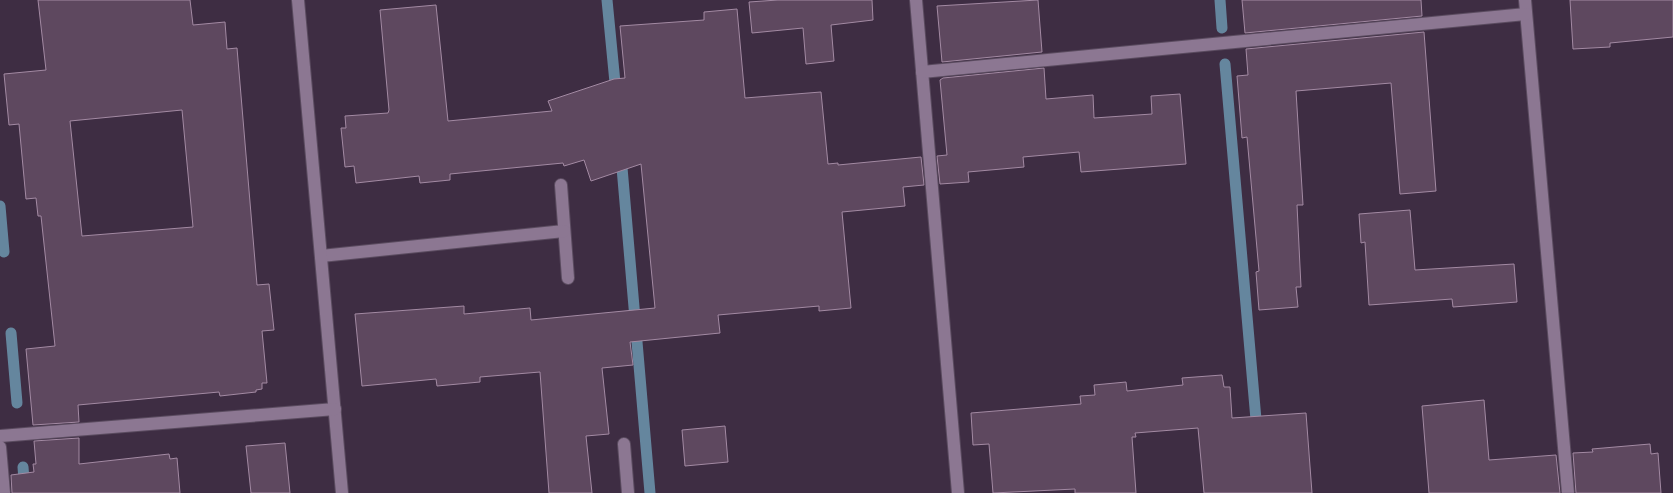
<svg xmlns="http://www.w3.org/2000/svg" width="1673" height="493" font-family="Poppins,sans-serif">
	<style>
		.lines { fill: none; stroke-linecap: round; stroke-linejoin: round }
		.stream { stroke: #65869e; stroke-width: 11 }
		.building { fill: #5e485f; stroke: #a38aa3; fill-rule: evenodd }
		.service-casing { stroke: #5a4b5f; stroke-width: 14 }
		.minor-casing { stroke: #5a4b5f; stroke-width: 14 }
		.service { stroke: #8c7792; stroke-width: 12 }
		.minor { stroke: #8c7792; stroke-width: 12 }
	</style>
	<rect width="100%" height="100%" fill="#3e2d43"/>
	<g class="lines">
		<!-- stream -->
		<g class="stream">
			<polyline points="607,0 616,93"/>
			<polyline points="1220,0 1222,28"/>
			<polyline points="1225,64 1257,431"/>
			<polyline points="621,156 650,493"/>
			<polyline points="0,206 4,252"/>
			<polyline points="11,333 17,403"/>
			<polyline points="23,467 25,493"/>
		</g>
	</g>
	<!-- building -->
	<g class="building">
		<path d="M 38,0 L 190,0 L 193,25 L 225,22 L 227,49 L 237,48 L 257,285 L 269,284 L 274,330 L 262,331 L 267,383 L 262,383 L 262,389 L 256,390 L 256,392 L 220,396 L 219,392 L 78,405 L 79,422 L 33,425 L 26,349 L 55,346 L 41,216 L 38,216 L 36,198 L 26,199 L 19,124 L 9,125 L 4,74 L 46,70 ZM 182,110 L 193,227 L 82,236 L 70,121 Z"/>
		<polygon points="778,0 872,0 873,20 831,25 834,61 806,64 803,28 752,33 749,2"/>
		<polygon points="1038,0 1042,52 942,62 937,6"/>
		<polygon points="1242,0 1421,0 1422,16 1245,33"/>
		<polygon points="1570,0 1673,0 1673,37 1610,43 1610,47 1573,49"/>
		<polygon points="436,5 448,121 552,111 548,101 614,79 625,78 620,26 704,20 704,12 737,9 745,98 821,92 828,164 838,163 838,165 921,157 924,185 903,187 905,206 842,212 851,308 819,311 819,306 718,315 720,333 630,342 633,365 602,368 609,434 586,436 592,493 549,493 540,372 480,377 480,382 437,386 436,379 362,386 355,314 464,306 464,314 530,308 531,320 655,308 641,164 591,181 584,160 564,166 563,163 450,174 450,180 420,183 419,176 356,183 354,166 345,167 341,128 346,128 345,116 388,113 389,110 380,10"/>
		<polygon points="1424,32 1436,191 1400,194 1391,83 1296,91 1303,205 1297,205 1301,287 1296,287 1298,307 1259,310 1256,272 1259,271 1247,137 1242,138 1237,76 1248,75 1246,49"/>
		<polygon points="1044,68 1046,99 1093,95 1094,118 1152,114 1151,96 1180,94 1186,164 1081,172 1079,152 1023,157 1024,167 968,172 969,182 940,184 937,156 947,155 940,80 943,78"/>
		<polygon points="1410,210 1415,270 1514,264 1517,302 1453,307 1452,299 1369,305 1365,242 1361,243 1359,214"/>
		<polygon points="1222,375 1224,387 1230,387 1232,418 1306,413 1312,493 1204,493 1198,428 1135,433 1136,437 1132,437 1136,493 1075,493 1075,489 993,493 989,444 973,445 971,413 1081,404 1080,396 1095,395 1094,385 1126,382 1127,391 1183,385 1182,378"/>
		<polygon points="1484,400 1489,460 1556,455 1560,493 1429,493 1422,406"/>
		<polygon points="725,426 728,462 685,466 682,430"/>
		<polygon points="79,438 79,464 169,454 170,459 177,458 180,493 12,493 11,475 34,472 33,464 36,464 34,441"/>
		<polygon points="285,443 290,493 251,493 246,446"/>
		<polygon points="1650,444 1651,454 1658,453 1661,493 1576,493 1573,453 1593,452 1592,449"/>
	</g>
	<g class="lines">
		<!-- service casing -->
		<g class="service-casing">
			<g id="service">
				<polyline points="561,185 568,278"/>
				<polyline points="321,256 564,231"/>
				<polyline points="624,444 628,493"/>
			</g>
		</g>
		<!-- minor casing -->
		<g class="minor-casing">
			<g id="minor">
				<polyline points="298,0 342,493"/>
				<polyline points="916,0 958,493"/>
				<polyline points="1525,0 1568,493"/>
				<polyline points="922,72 1526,14"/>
				<polyline points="0,436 335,409"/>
				<polyline points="0,447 4,493"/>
			</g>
		</g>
		<!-- service -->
		<use href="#service" class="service"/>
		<!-- minor -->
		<use href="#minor" class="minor"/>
	</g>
</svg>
